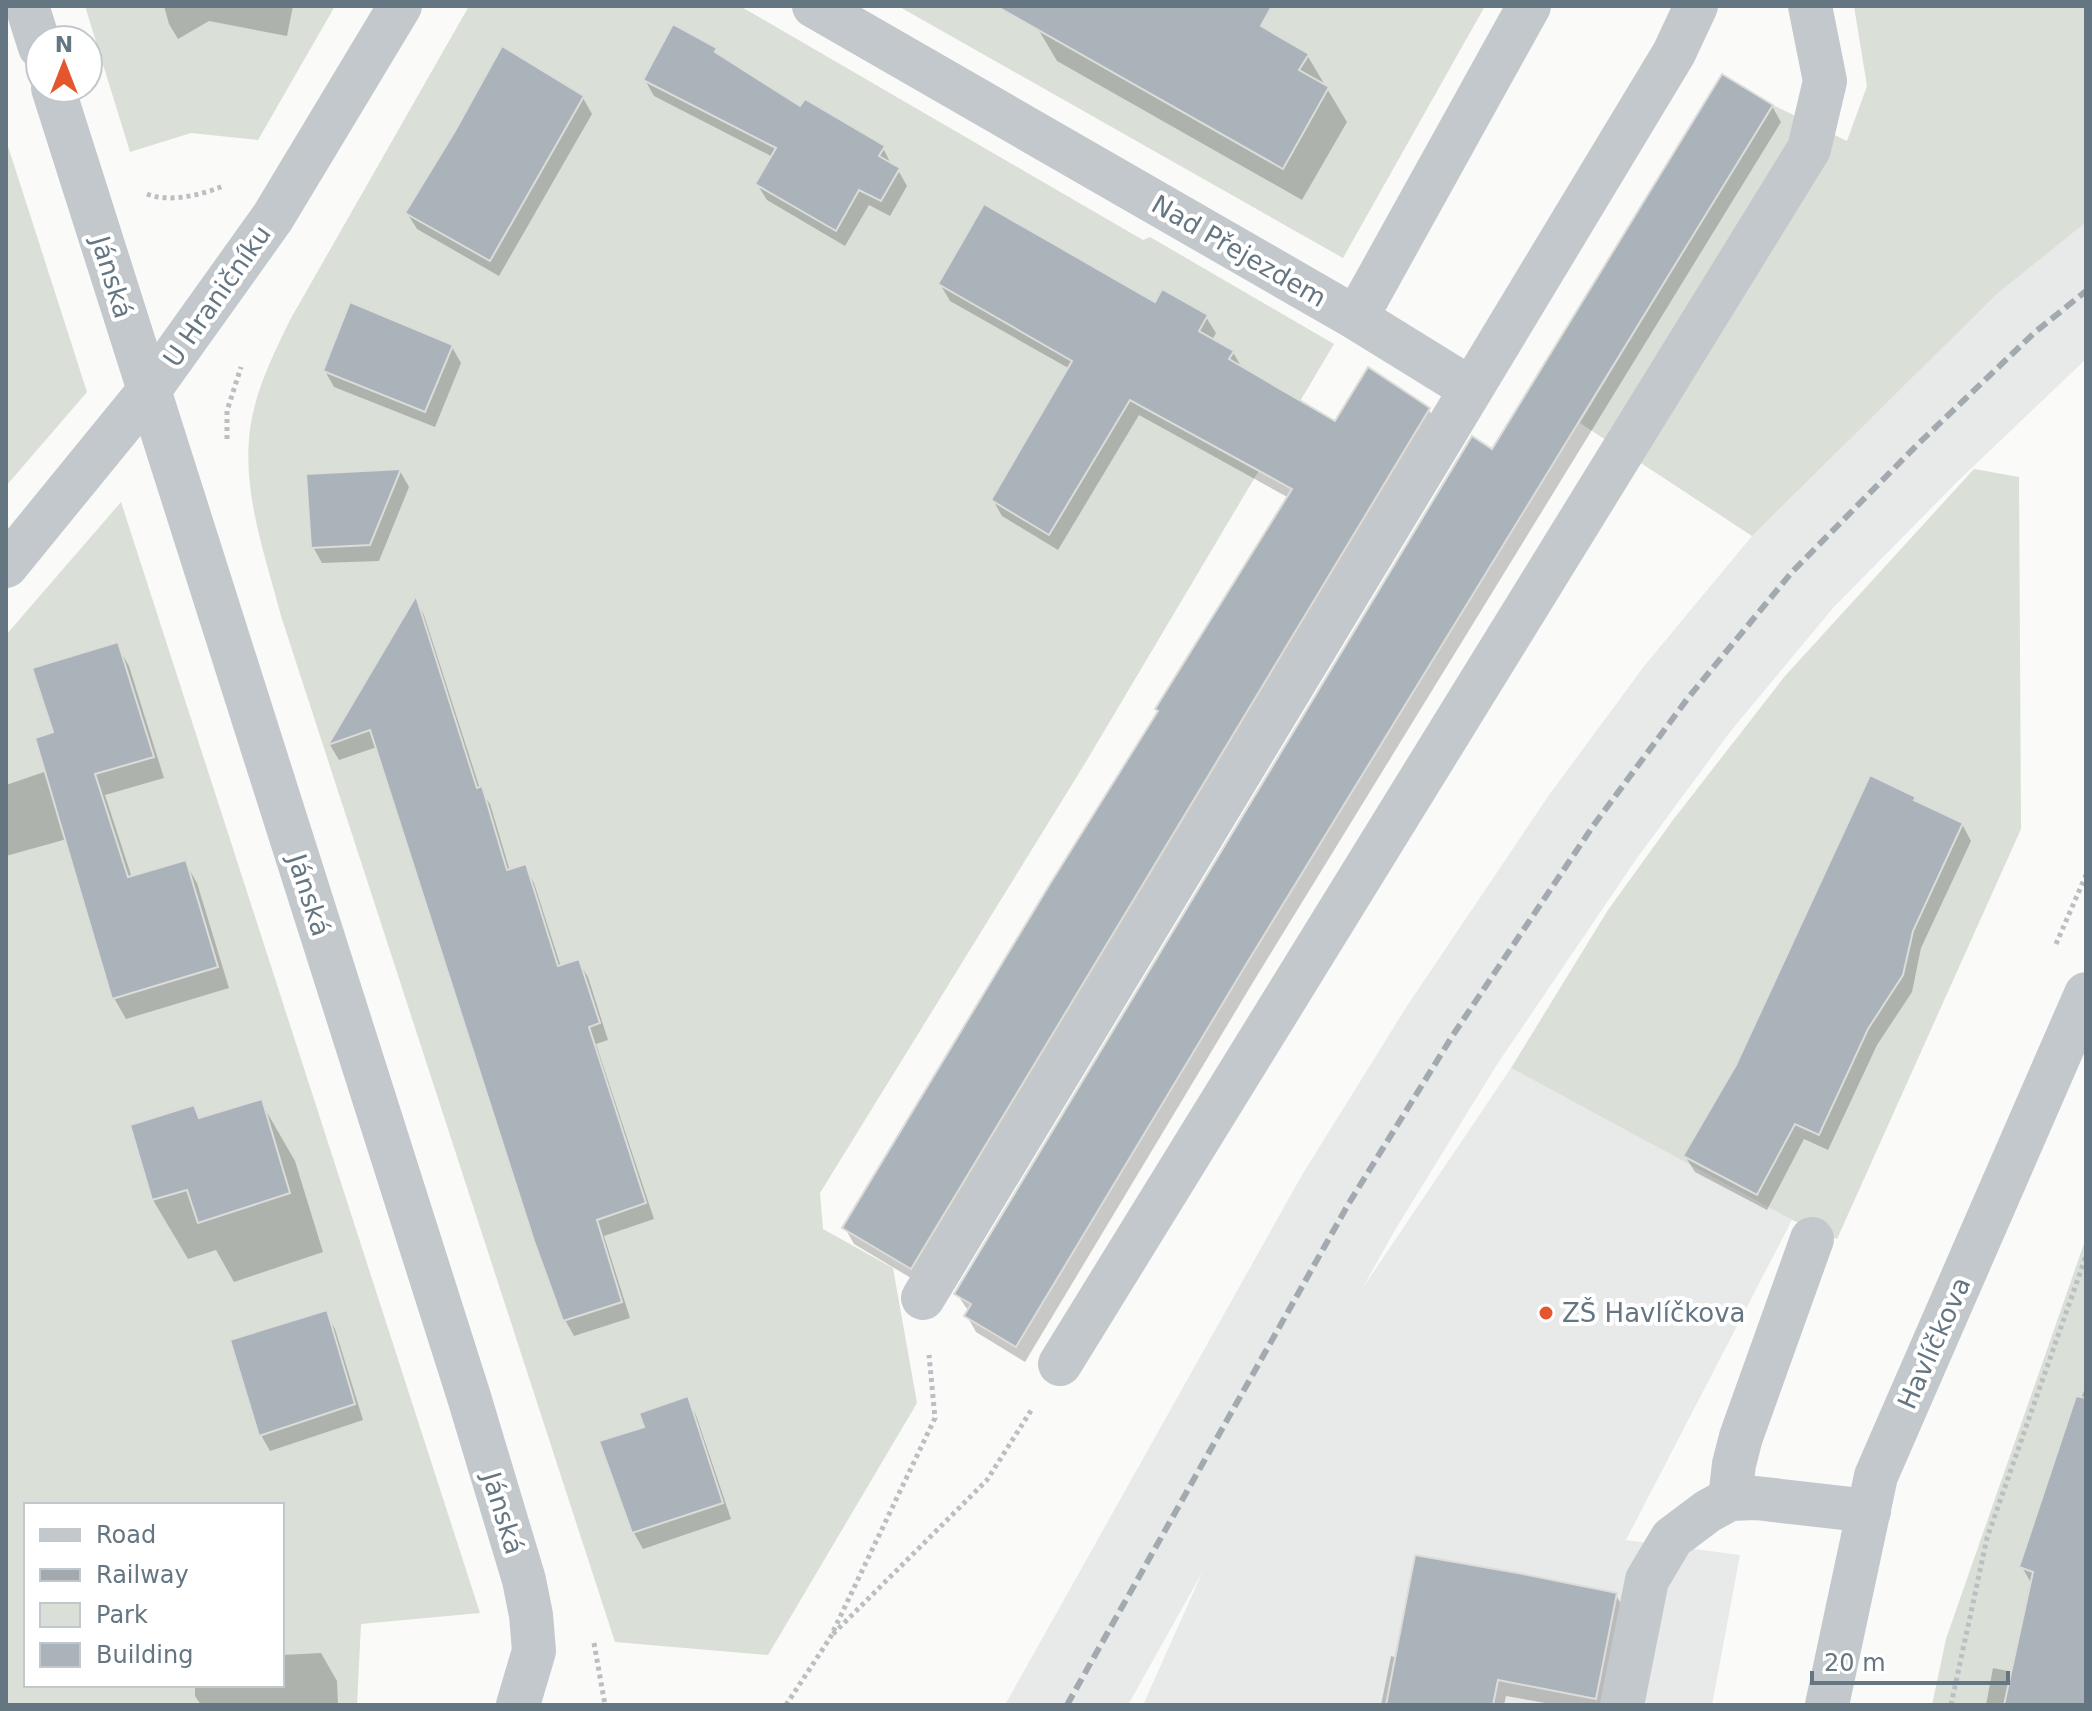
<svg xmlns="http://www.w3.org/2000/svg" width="2092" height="1711" font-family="'DejaVu Sans',sans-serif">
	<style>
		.built { fill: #e8e9e9 }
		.green { fill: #dadfd7; fill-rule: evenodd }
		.shadow { fill: #0003 }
		.building { fill: #aab3b9; stroke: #dcdcda; stroke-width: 2 }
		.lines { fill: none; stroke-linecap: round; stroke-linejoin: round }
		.path { stroke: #bbbfc2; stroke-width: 5; stroke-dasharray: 4 4; stroke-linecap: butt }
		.minor { stroke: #c3c8cc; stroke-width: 44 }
		.rail { stroke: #a2aab0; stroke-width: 6; stroke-dasharray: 12 6; stroke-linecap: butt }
		.poi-dot { fill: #e4572e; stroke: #fff; stroke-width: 3 }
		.labels { text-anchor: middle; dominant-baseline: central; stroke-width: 8; stroke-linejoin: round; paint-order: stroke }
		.street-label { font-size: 26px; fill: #657683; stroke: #fff }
		.poi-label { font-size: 26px; fill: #657683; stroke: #fff; text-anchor: start }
	</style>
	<rect width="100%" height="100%" fill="#fafaf8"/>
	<!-- built -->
	<polygon class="built" points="2086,221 2086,359 1956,483 1833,608 1730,732 1637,858 1498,1063 1395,1230 1362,1289 1511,1068 1792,1220 1626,1540 1740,1555 1712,1705 1143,1705 1203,1571 1128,1705 1005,1705 1302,1175 1407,1006 1549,795 1645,665 1752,536 1998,293"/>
	<!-- green -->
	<g class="green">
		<polygon points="85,6 335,6 258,140 191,133 130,152"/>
		<path d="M 469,6 L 740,6 L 1143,240 L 1150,237 L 1334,344 L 1087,760 L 820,1193 L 823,1229 L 893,1268 L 917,1403 L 768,1655 L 615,1642 L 281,616 C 265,554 240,488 251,423 C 257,387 274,353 290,320 Z"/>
		<polygon points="898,6 1485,6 1343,258"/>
		<polygon points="1854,6 2086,6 2086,222 1998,293 1752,536 1580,423 1773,105 1847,141 1867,86"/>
		<polygon points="6,140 87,392 6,486"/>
		<polygon points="1974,469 2019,477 2021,829 1837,1239 1792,1220 1511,1068 1608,910 1673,820 1785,676"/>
		<path d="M 121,502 L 480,1613 L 361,1624 L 357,1705 L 6,1705 L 6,635 ZM 26,1505 L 282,1505 L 282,1685 L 26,1685 Z"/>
		<polygon points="2086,1238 2086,1705 1932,1705 1946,1639"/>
	</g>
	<!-- shadow -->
	<g class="shadow">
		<polygon points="164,6 293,6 287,36 209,21 178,39 169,24"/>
		<polygon points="1051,6 1193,6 1307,55 1347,122 1302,200 1057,61 1038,29"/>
		<polygon points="502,49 583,98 592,114 499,276 417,229 407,213 456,132"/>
		<polygon points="715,50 720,57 801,109 883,148 892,166 898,170 907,186 890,216 869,205 845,246 767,200 757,184 773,157 654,96 645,80"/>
		<polygon points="1772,106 1781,122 1255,979 1025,1362 976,1332 967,1316 969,1312 957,1294 1492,451"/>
		<polygon points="940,284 1156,305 1206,317 1216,333 1212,340 1233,352 1242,368 1336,423 1368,370 1429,410 1438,426 921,1284 854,1244 845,1228 1289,498 1139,415 1058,550 1002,516 993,500 1070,369 950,301"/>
		<polygon points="452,347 461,363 435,427 334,387 325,371"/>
		<polygon points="400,471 409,487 379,561 322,563 313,547 308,476"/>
		<polygon points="416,600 424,615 480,789 490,804 510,871 525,867 534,883 561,967 578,961 588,977 608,1040 596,1044 654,1219 604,1236 630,1318 574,1336 565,1320 377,747 339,760 330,745"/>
		<polygon points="117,645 129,666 164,778 105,795 132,878 185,862 197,883 229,988 126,1019 114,998 67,839 6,856 6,785 47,771 56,733"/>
		<polygon points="1915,798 1918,804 1962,824 1971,841 1921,948 1912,992 1877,1045 1828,1150 1804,1139 1767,1210 1695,1172 1685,1156"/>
		<polygon points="261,1102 295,1161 323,1252 234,1282 216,1250 188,1259 153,1200 132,1127 193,1107 201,1119"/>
		<polygon points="326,1313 335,1329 363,1420 270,1451 261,1435"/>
		<polygon points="2086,1385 2086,1705 1986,1705 1993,1668 2013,1672 2031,1583 2022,1567"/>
		<polygon points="687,1399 696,1415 731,1519 643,1549 634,1533 602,1442 646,1428"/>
		<polygon points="1616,1595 1625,1611 1606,1705 1556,1705 1506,1696 1504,1705 1381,1705 1391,1656 1397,1658"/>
		<polygon points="321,1653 337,1681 338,1705 201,1705 195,1696 195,1685 282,1685 282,1655"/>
	</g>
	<!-- building -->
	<g class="building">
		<polygon points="996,6 1272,6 1261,26 1309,54 1299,70 1329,87 1283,169"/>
		<polygon points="673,24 717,48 715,52 800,106 805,99 885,146 879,156 900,168 881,201 859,190 836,231 755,184 776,148 643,80"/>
		<polygon points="502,46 584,96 490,261 405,213 455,131"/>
		<polygon points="1722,74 1773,105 1247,963 1016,1347 964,1316 971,1304 954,1294 1472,436 1492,449"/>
		<polygon points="984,204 1155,302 1162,289 1208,315 1199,331 1234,351 1229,359 1335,421 1368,367 1430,408 911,1269 842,1228 1050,884 1158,711 1155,709 1292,489 1130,400 1049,535 991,500 1072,361 938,284"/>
		<polygon points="350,302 453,345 425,412 323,371"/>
		<polygon points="401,469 370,545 311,548 306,474"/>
		<polygon points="416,596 477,788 482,786 507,870 526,864 558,966 579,959 600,1023 589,1027 646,1203 597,1220 622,1302 563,1321 534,1241 370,730 328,745"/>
		<polygon points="118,642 154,757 95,774 128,877 186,860 218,967 112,999 35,738 53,732 32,668"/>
		<polygon points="1870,775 1916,797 1914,800 1963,823 1913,931 1903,975 1868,1029 1819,1135 1795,1124 1757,1195 1683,1156 1736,1065"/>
		<polygon points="262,1099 290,1193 198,1223 187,1190 152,1200 130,1125 194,1105 199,1118"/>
		<polygon points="327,1310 355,1404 259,1436 230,1340"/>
		<polygon points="688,1396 723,1503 632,1533 599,1441 644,1427 639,1413"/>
		<polygon points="2076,1396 2086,1398 2086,1705 2004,1705 2033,1572 2019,1567"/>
		<polygon points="1415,1555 1523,1574 1617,1593 1596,1699 1498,1680 1493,1705 1386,1705"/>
	</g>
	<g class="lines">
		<!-- path -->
		<g class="path">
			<path d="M 147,194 C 170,203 201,195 223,186"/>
			<polyline points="227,439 227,411 241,367"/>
			<polyline points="2056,944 2086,875"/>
			<polyline points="833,1634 987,1480 1032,1409"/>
			<polyline points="594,1643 605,1705"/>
			<polyline points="786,1705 830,1638 935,1418 929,1355"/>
			<polyline points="1951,1705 1987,1538 2086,1256"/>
		</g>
		<!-- minor -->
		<g class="minor">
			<polyline points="27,6 40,47"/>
			<polyline points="814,6 1356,318 1529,6"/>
			<polyline points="53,88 469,1397 524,1580 531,1615 534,1651 518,1705"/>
			<polyline points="1356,318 1471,389"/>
			<polyline points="6,566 148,392 273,217 400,6"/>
			<polyline points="923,1298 1674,53 1696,6"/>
			<polyline points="1060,1364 1809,149 1825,81 1810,6"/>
			<polyline points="1730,1499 1734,1464 1741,1437 1812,1239"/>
			<polyline points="1622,1705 1647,1580 1672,1538 1708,1511 1730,1499 1756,1498 1869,1511"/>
			<polyline points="1827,1705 1876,1476 2086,994"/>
		</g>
		<!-- rail -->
		<polyline class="rail" points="1067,1705 1349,1203 1453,1035 1593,826 1688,698 1792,572 1917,445 2034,333 2086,291"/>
	</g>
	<!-- markers -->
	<circle class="poi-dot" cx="1546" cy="1313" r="8"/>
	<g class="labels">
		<!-- street labels -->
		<g class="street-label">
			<text transform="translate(1239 251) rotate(30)">Nad Přejezdem</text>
			<text transform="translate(112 277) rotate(73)">Jánská</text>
			<text transform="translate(217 296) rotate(-55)">U Hraničníku</text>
			<text transform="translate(309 895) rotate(72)">Jánská</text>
			<text transform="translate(1934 1343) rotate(-66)">Havlíčkova</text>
			<text transform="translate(503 1513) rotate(73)">Jánská</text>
		</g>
		<!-- poi labels -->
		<g class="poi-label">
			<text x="1562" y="1313">ZŠ Havlíčkova</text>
		</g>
	</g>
	<!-- border -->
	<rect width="2092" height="1711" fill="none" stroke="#657683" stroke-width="16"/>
	<!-- legend -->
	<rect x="24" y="1503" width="260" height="184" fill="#ffffff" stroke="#c1c8cd" stroke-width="2"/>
	<rect x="40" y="1529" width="40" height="12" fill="#c3c8cc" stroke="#c1c8cd" stroke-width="2"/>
	<text x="96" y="1543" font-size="24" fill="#657683">Road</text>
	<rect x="40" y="1569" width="40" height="12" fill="#a2aab0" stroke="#c1c8cd" stroke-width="2"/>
	<text x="96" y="1583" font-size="24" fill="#657683">Railway</text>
	<rect x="40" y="1603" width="40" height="24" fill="#dadfd7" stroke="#c1c8cd" stroke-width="2"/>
	<text x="96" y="1623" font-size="24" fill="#657683">Park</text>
	<rect x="40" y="1643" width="40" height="24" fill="#aab3b9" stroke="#c1c8cd" stroke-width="2"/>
	<text x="96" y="1663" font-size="24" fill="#657683">Building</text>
	<!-- north arrow -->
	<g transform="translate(64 64)"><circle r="38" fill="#ffffff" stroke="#c1c8cd" stroke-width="2"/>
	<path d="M0-6L14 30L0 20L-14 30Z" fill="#e4572e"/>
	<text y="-12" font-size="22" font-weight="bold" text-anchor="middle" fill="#657683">N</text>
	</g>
	<!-- scale -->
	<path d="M1812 1671v12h196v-12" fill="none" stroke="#657683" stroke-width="4"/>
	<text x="1824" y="1671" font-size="24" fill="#657683" stroke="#ffffff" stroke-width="6" paint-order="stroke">20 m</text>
</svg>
